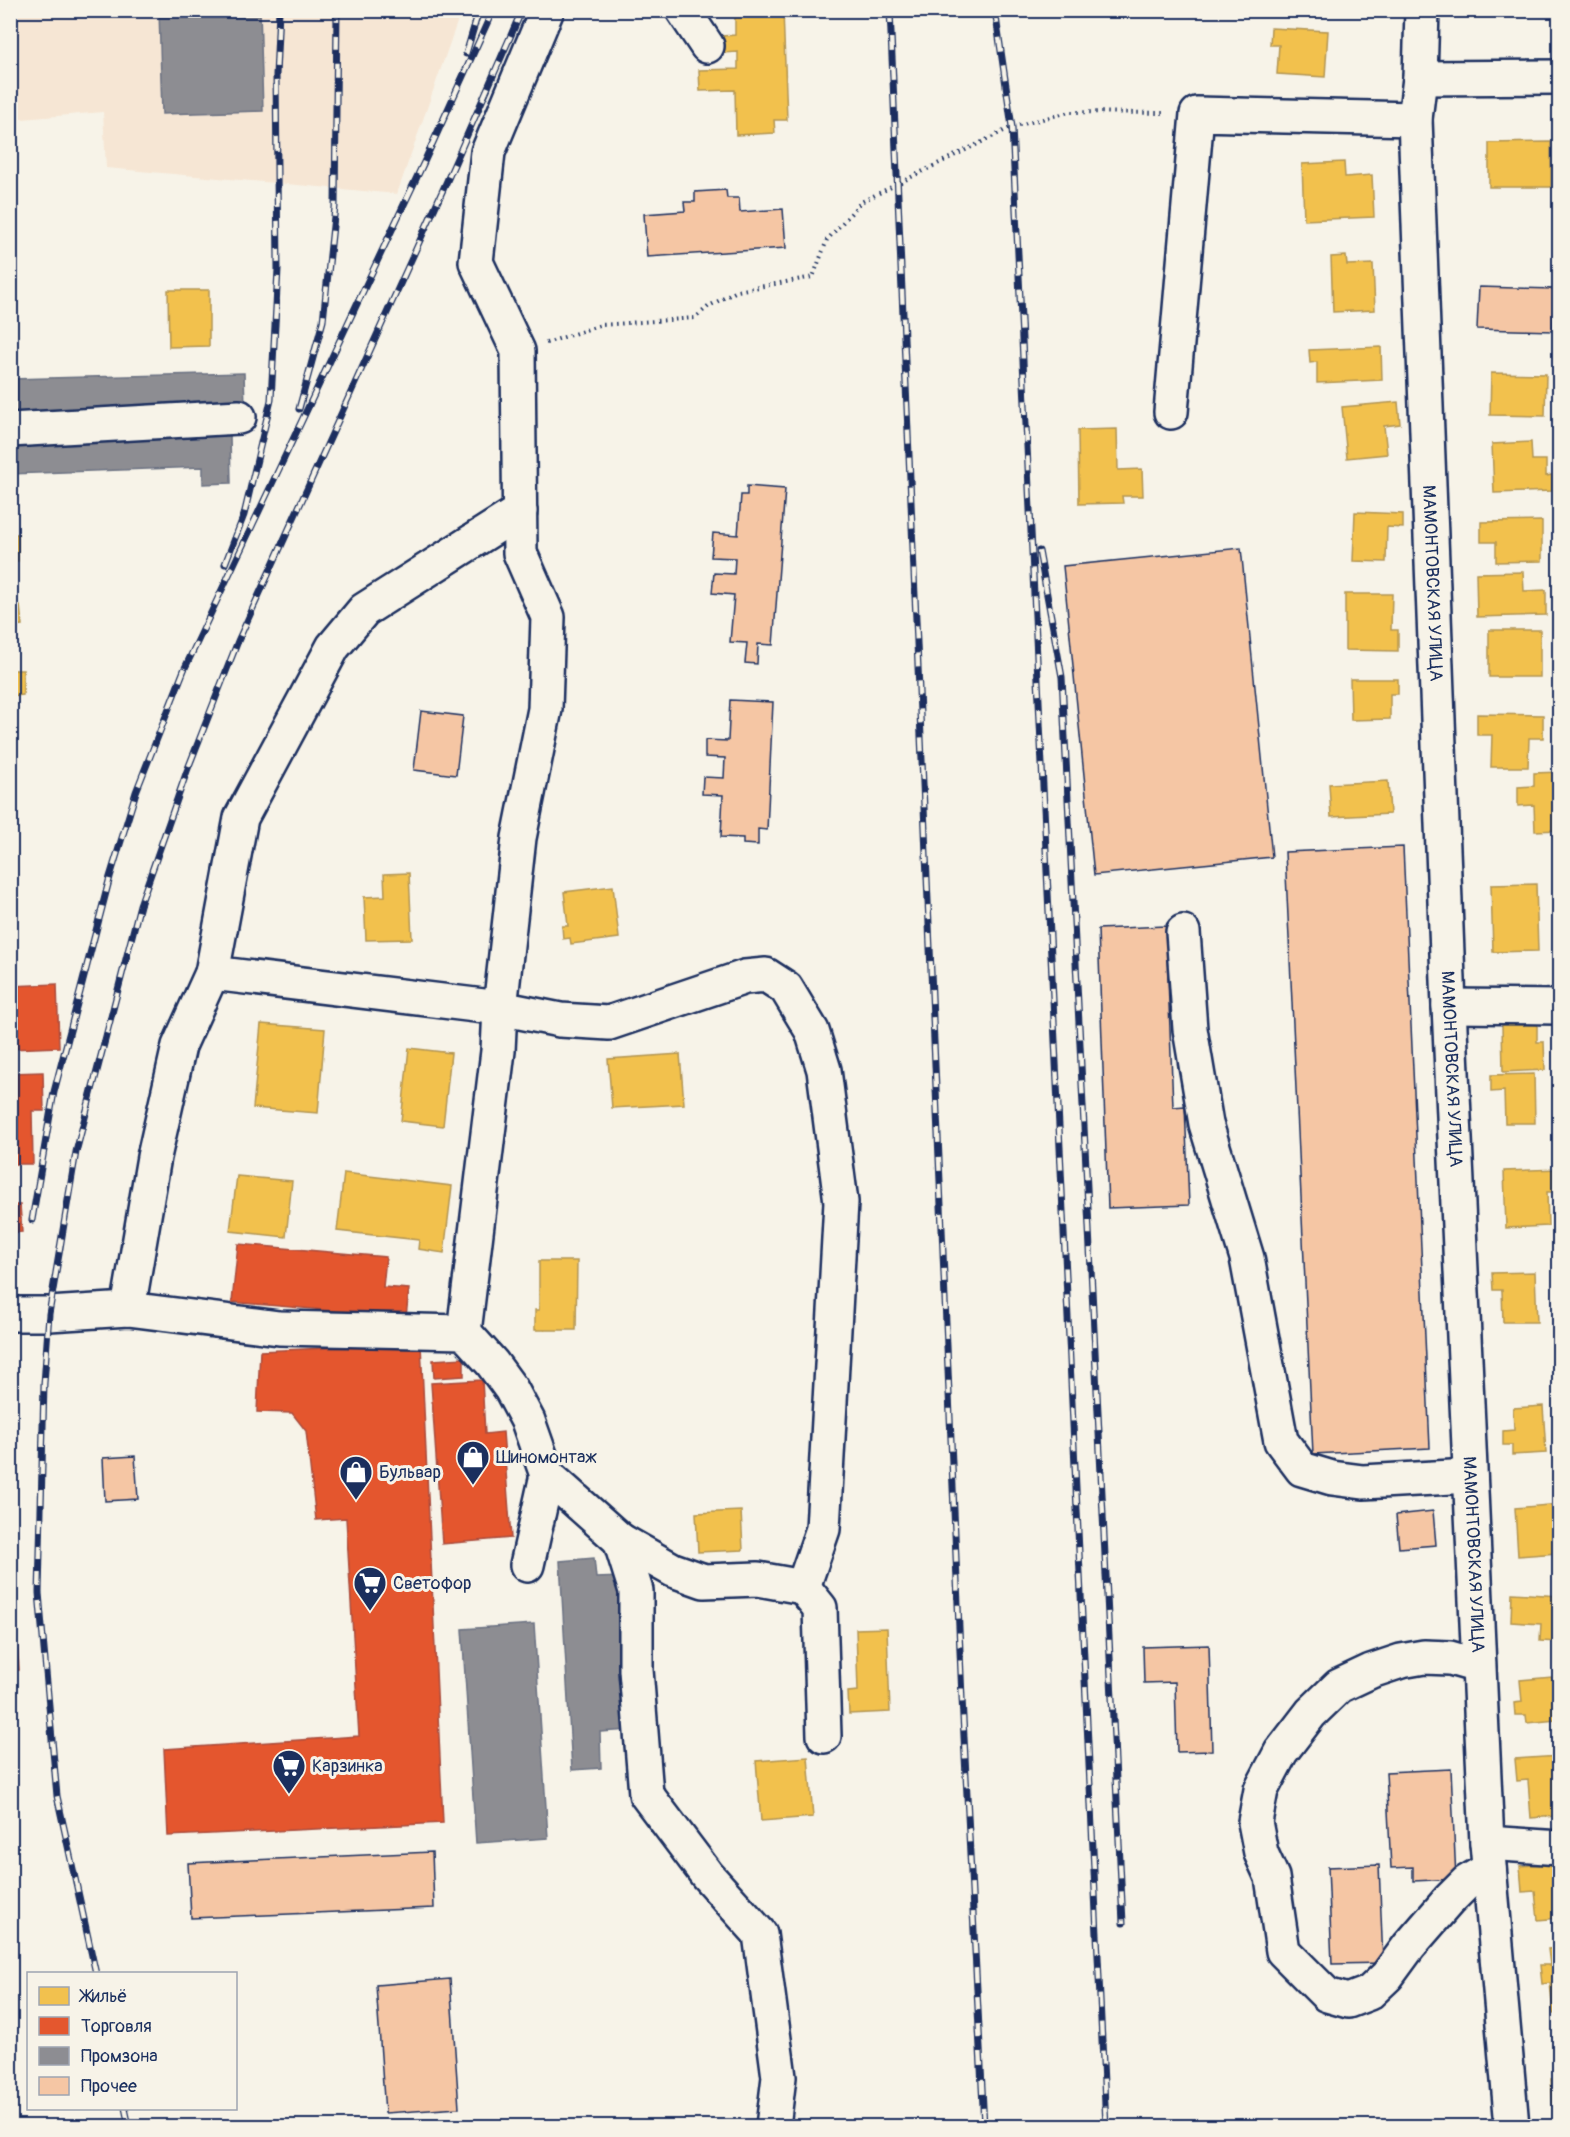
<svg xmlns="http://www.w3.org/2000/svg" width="1570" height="2137" font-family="Pangolin,sans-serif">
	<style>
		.built { fill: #f6e6d4 }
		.homes { fill: #f2c14e; stroke: #b29553; stroke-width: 1.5 }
		.shops { fill: #e4572e; stroke: #a84b3c; stroke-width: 1.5 }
		.industry { fill: #8d8d92; stroke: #6b7182; stroke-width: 1.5 }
		.building { fill: #f5c6a4; stroke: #1b2f5e; stroke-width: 1.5 }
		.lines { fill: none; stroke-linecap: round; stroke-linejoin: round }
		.minor-casing { stroke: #1b2f5e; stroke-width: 38 }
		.path { stroke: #1b2f5e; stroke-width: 4; stroke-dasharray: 1.5 4.5; stroke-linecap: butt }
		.minor { stroke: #f7f3e8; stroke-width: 33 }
		.rail-casing { stroke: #1b2f5e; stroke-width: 7 }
		.rail { stroke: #f7f3e8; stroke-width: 4.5; stroke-dasharray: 14; stroke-linecap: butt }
		.labels { text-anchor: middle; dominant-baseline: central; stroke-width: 6; stroke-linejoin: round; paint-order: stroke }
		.street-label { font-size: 18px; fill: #1b2f5e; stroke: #f7f3e8 }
		.poi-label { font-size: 18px; fill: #1b2f5e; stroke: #f7f3e8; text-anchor: start }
	</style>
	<rect width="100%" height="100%" fill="#f7f3e8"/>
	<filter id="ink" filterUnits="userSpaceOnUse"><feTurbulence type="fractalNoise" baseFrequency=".0167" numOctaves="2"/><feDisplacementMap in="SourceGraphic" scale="12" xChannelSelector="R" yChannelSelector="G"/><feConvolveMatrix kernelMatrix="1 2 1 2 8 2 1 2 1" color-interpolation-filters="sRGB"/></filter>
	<g filter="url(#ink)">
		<!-- built -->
		<polygon class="built" points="11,11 461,11 397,194 106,168 103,112 11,120"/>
		<!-- homes -->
		<g class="homes">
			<polygon points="735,10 783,10 787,120 774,120 775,133 736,135 735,90 700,91 699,70 738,69 738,52 722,53 722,36 735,35"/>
			<polygon points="1271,28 1328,31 1325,77 1277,74 1279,45 1270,45"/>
			<polygon points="1551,142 1551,187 1489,187 1489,143"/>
			<polygon points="1344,162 1345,177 1372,175 1374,217 1304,220 1302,164"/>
			<polygon points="1346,256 1347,265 1373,264 1375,310 1333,312 1331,257"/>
			<polygon points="168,290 209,290 209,346 169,347"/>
			<polygon points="1381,347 1382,380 1317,383 1317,362 1310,363 1309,350"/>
			<polygon points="1491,373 1546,374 1545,416 1490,415"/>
			<polygon points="1398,402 1400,424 1384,426 1387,454 1347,458 1342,407"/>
			<polygon points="1117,429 1118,470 1142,469 1143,496 1122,496 1123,503 1079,504 1078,430"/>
			<polygon points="1531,442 1532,460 1546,460 1546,476 1552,475 1552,491 1494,493 1492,444"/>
			<polygon points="1355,512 1403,514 1403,528 1387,527 1386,562 1353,561"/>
			<polygon points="1542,521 1542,561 1496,562 1496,542 1481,542 1481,522"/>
			<rect x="10" y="534" width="8" height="27"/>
			<polygon points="1523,572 1524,591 1546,590 1546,615 1477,617 1476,573"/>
			<polygon points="1345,594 1392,594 1391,630 1398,630 1398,651 1345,650"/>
			<polygon points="20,605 22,625 13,626 16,647 10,647 10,606"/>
			<rect x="1489" y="630" width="51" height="47"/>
			<polygon points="10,670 23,670 23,695 14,696 14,749 10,749"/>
			<polygon points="1350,679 1398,679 1398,694 1390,694 1390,719 1351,720"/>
			<polygon points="1477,714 1543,715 1543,738 1529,738 1528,767 1491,767 1492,735 1477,735"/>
			<polygon points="1560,772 1560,830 1535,831 1534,805 1518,806 1518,787 1534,786 1534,773"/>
			<polygon points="1388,781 1390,814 1331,817 1329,784"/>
			<polygon points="10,839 14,839 16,893 10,893"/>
			<polygon points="409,873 412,939 366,940 364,897 385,896 384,874"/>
			<polygon points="1536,884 1538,951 1493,952 1491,885"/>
			<polygon points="613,886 619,938 571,944 570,938 563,939 562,926 568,926 564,892"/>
			<polygon points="261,1024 325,1029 318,1113 253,1108"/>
			<polygon points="1537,1024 1537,1042 1544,1042 1545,1070 1503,1072 1502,1025"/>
			<polygon points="409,1048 451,1053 443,1126 401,1121"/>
			<polygon points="680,1054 684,1104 612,1108 608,1059"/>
			<polygon points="1534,1074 1535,1123 1505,1123 1504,1091 1491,1092 1491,1075"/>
			<polygon points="1558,1169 1559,1192 1547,1192 1548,1226 1506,1228 1504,1171"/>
			<polygon points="344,1173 452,1186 444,1253 418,1249 419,1240 337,1231"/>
			<polygon points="237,1176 292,1181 286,1237 230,1231"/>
			<polygon points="539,1261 577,1261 576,1330 535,1330 535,1310 539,1310"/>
			<polygon points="1535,1272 1537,1322 1503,1322 1502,1290 1493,1290 1492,1273"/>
			<polygon points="1543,1406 1546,1453 1512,1455 1512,1445 1503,1445 1503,1431 1514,1430 1513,1408"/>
			<polygon points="1560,1504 1560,1529 1556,1529 1558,1553 1518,1556 1515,1508"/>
			<polygon points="741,1511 743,1550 698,1552 696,1513"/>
			<polygon points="1512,1593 1560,1596 1560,1642 1540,1641 1541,1624 1511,1622"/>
			<polygon points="887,1628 890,1712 849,1714 848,1692 858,1691 856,1629"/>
			<polygon points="1552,1677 1556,1720 1527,1723 1526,1715 1515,1715 1514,1703 1522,1702 1520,1680"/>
			<polygon points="1560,1756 1560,1768 1554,1768 1557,1816 1531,1818 1528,1780 1517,1781 1515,1759"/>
			<polygon points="808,1757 813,1817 761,1821 756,1761"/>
			<polygon points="1560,1863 1560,1918 1538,1920 1535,1891 1522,1892 1520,1866"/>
			<polygon points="1560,1948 1560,2013 1553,2014 1550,1983 1542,1984 1540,1965 1550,1965 1548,1949"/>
			<polygon points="1560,2078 1560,2126 1554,2126 1551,2079"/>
		</g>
		<!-- shops -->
		<g class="shops">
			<polygon points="57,984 59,1047 10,1049 10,986"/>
			<polygon points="43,1072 44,1111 32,1111 33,1164 10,1164 10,1073"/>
			<polygon points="10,1205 20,1205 22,1232 10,1233"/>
			<polygon points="238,1244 386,1257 383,1287 409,1289 406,1317 232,1302"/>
			<polygon points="421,1344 443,1823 168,1836 164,1749 359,1736 346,1518 316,1520 306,1431 292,1413 257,1412 260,1351"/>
			<polygon points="464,1358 464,1376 434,1378 433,1360"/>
			<polygon points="482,1380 485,1434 503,1432 511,1538 442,1544 431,1383"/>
			<polygon points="10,1536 19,1670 10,1671"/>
		</g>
		<!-- industry -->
		<g class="industry">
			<polygon points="159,10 260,10 263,111 162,114"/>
			<polygon points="244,373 245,407 10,412 10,379"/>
			<polygon points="230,435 231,483 203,484 203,467 10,474 10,442"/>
			<polygon points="594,1558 596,1578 622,1577 630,1730 600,1732 601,1768 572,1770 560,1561"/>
			<polygon points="534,1624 548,1838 476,1843 462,1629"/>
		</g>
		<!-- building -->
		<g class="building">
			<polygon points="726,190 727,198 739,198 740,212 783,209 786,248 647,257 644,214 685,211 684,202 695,202 695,192"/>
			<polygon points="1479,287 1554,289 1553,331 1477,329"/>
			<polygon points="747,486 785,489 773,645 758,644 757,664 745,663 747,643 730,642 734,595 712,593 714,573 734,574 735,558 711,557 713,533 738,535 741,495 747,495"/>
			<polygon points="1241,548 1272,857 1094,875 1063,566"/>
			<polygon points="730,700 773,702 767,830 758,829 758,845 743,844 743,838 721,837 723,795 702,794 703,777 724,778 725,758 705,757 705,740 728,741"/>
			<polygon points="421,711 463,716 456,775 414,770"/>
			<polygon points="1403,847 1430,1448 1313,1454 1285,852"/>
			<polygon points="1166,926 1173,1107 1185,1106 1189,1205 1108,1208 1098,929"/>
			<polygon points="135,1456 138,1499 105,1501 103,1458"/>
			<polygon points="1433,1511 1436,1545 1399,1548 1396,1515"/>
			<polygon points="1209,1645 1212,1751 1177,1752 1175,1682 1144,1683 1143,1647"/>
			<polygon points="1451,1769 1456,1879 1413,1881 1413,1867 1391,1868 1386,1772"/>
			<polygon points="432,1852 434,1908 191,1918 188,1863"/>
			<polygon points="1379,1865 1383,1963 1332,1964 1328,1867"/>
			<polygon points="450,1979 459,2108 385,2113 376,1985"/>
		</g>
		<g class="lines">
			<!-- minor casing -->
			<g class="minor-casing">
				<g id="minor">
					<polyline points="683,10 707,46"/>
					<path id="s1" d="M 1422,10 L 1420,78 L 1415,119 L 1449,1006 L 1487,1843 L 1512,2126"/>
					<polyline points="1420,78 1560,77"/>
					<polyline points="1171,412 1197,114 1415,119"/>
					<polyline points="10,430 239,417"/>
					<polyline points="1183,932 1190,1029 1206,1124 1247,1258 1281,1441 1302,1469 1332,1478 1363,1482 1470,1476"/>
					<polyline points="212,973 500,1008 560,1020 609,1023 745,977 766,975 786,988 812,1031 824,1070 841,1202 823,1529 803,1587"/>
					<polyline points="1449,1006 1560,1007"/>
					<polyline points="128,1309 154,1157 179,1046 212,973 241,818 333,647 364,610 520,511"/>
					<polyline points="10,1314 49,1314 128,1309 279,1328 464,1332 492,1363 511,1389 528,1421 547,1475 620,1540 636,1591 636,1670 646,1794 707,1875 760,1934 779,2077 773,2126"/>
					<polyline points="464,1332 498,1051 500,1008 519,838 545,709 548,617 520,553 518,351 476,262 488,152 547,10"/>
					<polyline points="620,1540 673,1570 704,1581 758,1579 803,1587 820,1608 824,1736"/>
					<polyline points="527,1565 547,1475"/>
					<polyline points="1478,1666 1450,1658 1424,1657 1401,1661 1371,1671 1339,1686 1311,1713 1281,1752 1261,1790 1255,1822 1261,1853 1272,1877 1283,1951 1327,1995 1348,2001 1369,1993 1387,1976 1409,1946 1449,1900 1467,1882 1489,1869"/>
					<polyline points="1487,1843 1560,1848"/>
				</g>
			</g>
			<!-- path -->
			<polyline class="path" points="546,343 601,325 695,318 709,306 737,291 813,277 827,240 861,202 1012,127 1069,112 1166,113"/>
			<!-- minor -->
			<use href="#minor" class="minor"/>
			<!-- rail casing -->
			<g class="rail-casing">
				<g id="rail">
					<polyline points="890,10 962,1698 984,2126"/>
					<polyline points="995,10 1012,127 1106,2126"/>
					<polyline points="466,54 479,10"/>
					<polyline points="299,409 323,321 335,207 337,10"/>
					<polyline points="1039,551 1062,677 1123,1923"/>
					<polyline points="225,564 244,515 271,400 278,269 276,75 279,10"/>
					<polyline points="32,1220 54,1092 110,877 136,792 184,670 425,160 493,10"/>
					<polyline points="96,1974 57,1796 39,1593 44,1384 49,1314 76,1152 140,905 187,771 238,641 446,183 522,10"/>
					<polyline points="125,2108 129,2126"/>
				</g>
			</g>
			<!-- rail -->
			<use href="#rail" class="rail"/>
		</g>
	</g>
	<!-- icons -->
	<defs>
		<g id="shop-pin" transform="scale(1.725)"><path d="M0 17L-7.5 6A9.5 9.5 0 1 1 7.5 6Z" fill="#1b2f5e" stroke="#f7f3e8"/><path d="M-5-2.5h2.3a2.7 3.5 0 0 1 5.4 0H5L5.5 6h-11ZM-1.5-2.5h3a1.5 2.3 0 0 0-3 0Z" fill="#fff"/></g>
		<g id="supermarket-pin" transform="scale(1.725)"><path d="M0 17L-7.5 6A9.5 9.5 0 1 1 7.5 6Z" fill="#1b2f5e" stroke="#f7f3e8"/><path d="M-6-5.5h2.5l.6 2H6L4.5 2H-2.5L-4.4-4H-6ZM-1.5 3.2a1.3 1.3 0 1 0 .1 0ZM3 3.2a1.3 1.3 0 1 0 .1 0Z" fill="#fff"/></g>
	</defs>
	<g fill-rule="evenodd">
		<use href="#shop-pin" x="473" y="1457"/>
		<use href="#shop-pin" x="356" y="1472"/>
		<use href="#supermarket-pin" x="370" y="1583"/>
		<use href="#supermarket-pin" x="289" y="1766"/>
	</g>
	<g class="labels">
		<!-- street labels -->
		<g class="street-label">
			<text stroke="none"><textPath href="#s1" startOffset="574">МАМОНТОВСКАЯ УЛИЦА</textPath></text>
			<text stroke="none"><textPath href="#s1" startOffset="1060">МАМОНТОВСКАЯ УЛИЦА</textPath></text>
			<text stroke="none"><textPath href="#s1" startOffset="1546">МАМОНТОВСКАЯ УЛИЦА</textPath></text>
		</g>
		<!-- poi labels -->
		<g class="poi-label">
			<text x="496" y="1457">Шиномонтаж</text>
			<text x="379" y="1472">Бульвар</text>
			<text x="393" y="1583">Светофор</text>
			<text x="312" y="1766">Карзинка</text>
		</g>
	</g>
	<!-- margin -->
	<rect width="1570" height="2137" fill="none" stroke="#f7f3e8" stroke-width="36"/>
	<rect x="18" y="18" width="1534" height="2101" fill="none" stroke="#1b2f5e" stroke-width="2" filter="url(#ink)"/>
	<!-- legend -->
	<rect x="27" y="1972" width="210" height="138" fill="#f7f3e8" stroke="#9fa5b1" stroke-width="1.5"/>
	<rect x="39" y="1987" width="30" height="18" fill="#f2c14e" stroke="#9fa5b1" stroke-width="1.5"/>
	<text x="81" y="2002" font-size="18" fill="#1b2f5e">Жильё</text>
	<rect x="39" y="2017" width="30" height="18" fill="#e4572e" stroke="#9fa5b1" stroke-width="1.5"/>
	<text x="81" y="2032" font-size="18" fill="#1b2f5e">Торговля</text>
	<rect x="39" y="2047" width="30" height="18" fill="#8d8d92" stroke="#9fa5b1" stroke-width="1.5"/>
	<text x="81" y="2062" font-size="18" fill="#1b2f5e">Промзона</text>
	<rect x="39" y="2077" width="30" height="18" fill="#f5c6a4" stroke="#9fa5b1" stroke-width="1.5"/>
	<text x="81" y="2092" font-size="18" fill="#1b2f5e">Прочее</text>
</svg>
